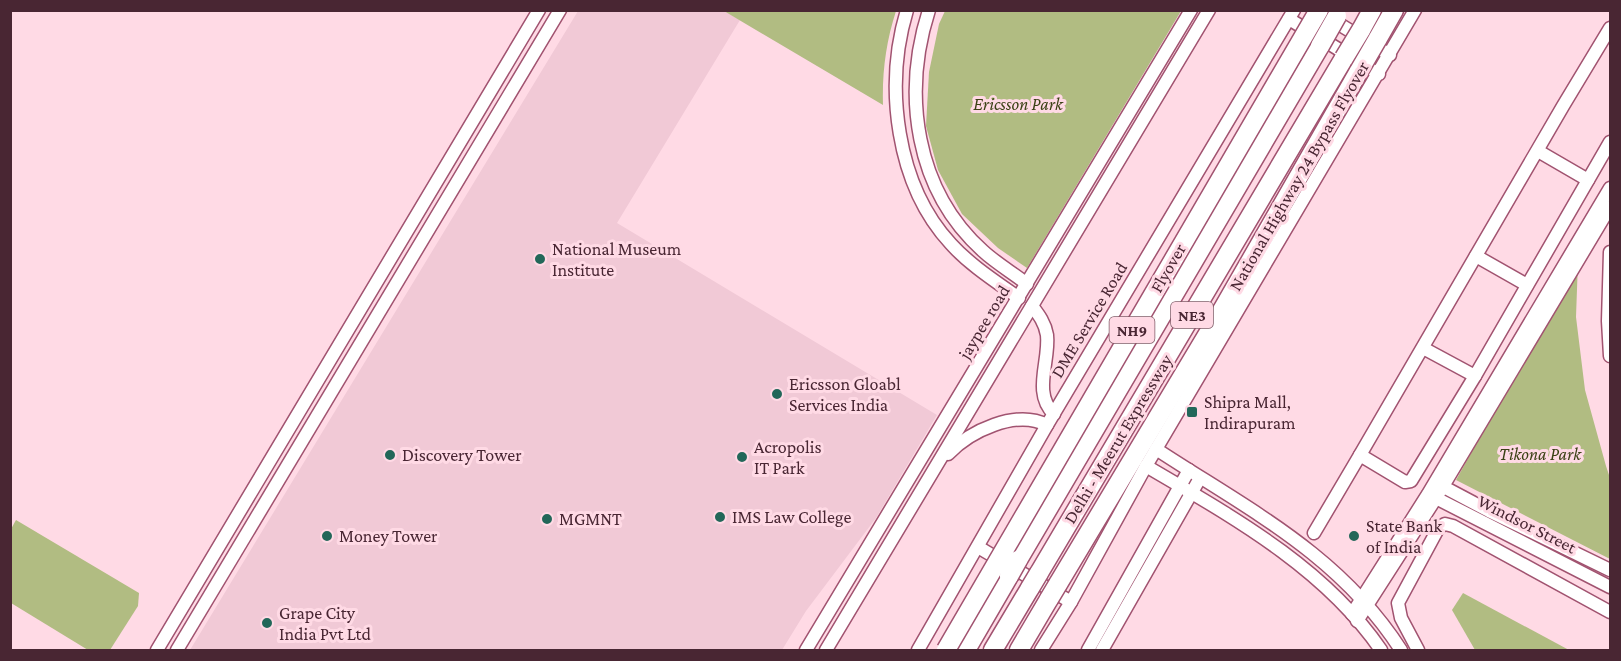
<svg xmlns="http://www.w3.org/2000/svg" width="1621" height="661" font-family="'Crimson Pro',serif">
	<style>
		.built { fill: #f1c9d6 }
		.green { fill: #b1bc82 }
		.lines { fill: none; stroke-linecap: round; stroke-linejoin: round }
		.minor-casing { stroke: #a15370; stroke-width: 15 }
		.highway-casing { stroke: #a15370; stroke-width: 21 }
		.minor { stroke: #fff; stroke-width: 12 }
		.highway { stroke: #fff; stroke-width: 18 }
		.highway-bridge-casing { stroke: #a15370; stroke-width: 21; stroke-linecap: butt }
		.highway-bridge { stroke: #fff; stroke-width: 18 }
		.poi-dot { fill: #226759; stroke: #ffdae5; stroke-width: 2 }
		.labels { text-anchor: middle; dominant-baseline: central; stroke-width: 6; stroke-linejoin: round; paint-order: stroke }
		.shield { fill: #ffdae5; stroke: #805c68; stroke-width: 1.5 }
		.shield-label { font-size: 16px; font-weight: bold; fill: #492633 }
		.park-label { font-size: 18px; font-style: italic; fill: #3a4114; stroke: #ffdae5 }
		.street-label { font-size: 18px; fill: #492633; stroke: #ffdae5 }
		.poi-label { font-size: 18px; fill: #492633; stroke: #ffdae5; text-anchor: start }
	</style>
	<rect width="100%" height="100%" fill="#ffdae5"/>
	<!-- built -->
	<polygon class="built" points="578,11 724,11 740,20 617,223 937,415 876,518 806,611 782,650 190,650"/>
	<!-- green -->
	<g class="green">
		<path d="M 724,11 L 896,11 C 886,42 882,72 883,105 Z"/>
		<polygon points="945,11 1181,11 1027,268 998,248 962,214 938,170 926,126 929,72 939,24"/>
		<polygon points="1578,261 1576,317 1585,390 1606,466 1610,478 1610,559 1456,480"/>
		<polygon points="16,520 139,593 138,606 110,650 88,650 11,603 11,529"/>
		<polygon points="1463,593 1569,650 1475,650 1452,610"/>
	</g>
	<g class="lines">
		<!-- minor casing -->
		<g class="minor-casing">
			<g id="minor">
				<path d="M 907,10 C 884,86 896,185 951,244 C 970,265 995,281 1019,298"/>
				<path d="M 929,10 C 902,94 915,190 983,251 C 996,263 1013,273 1027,284"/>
				<polyline points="1329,18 1390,55"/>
				<polyline points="1289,19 1379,74"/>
				<polyline points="1538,151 1588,180"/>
				<polyline points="1610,252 1608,321 1610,356"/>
				<polyline points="1476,256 1527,285"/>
				<path d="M 1032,306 C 1039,315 1045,323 1047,335 C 1050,361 1032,393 1054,414"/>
				<polyline points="1423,348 1475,376"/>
				<path d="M 1156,449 C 1249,510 1339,554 1401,650"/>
				<path d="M 948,454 C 970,431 1016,409 1047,425"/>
				<polyline points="1360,455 1563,106 1610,28"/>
				<path d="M 1146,466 C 1231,516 1324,567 1381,650"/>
				<polyline points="1438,484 1489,511 1610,570"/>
				<polyline points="1430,495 1610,587"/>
				<polyline points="1314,533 1360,455 1405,482 1411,481 1475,376 1610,142"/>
				<polyline points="978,547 1071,602"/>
				<polyline points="1352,614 1428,494 1610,188"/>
				<polyline points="1357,621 1436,498 1610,207"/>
				<polyline points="157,650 539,10"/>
				<polyline points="177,650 560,10"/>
				<polyline points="806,650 1191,10"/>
				<polyline points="826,650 1209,10"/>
				<polyline points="918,650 1047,425 1294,10"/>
				<polyline points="1041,650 1071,602 1146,466 1415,10"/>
				<polyline points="1088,650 1189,470"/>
				<polyline points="1102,650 1200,478"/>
				<polyline points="1418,650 1401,618 1398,603 1439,527 1445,524 1453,526 1610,612"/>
			</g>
		</g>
		<!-- highway casing -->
		<g class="highway-casing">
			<g id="highway">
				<polyline points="1361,30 1372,10"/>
				<polyline points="1377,40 1394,10"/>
				<polyline points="1018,560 1320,46"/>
				<polyline points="1039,573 1344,58"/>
				<polyline points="1058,584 1224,307 1359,71"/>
				<polyline points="966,650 1009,576"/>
				<polyline points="993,650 1030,588"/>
				<polyline points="1019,650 1049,599"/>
			</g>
		</g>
		<!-- minor -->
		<use href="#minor" class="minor"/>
		<!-- highway -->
		<use href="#highway" class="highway"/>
		<!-- highway-bridge casing -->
		<g class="highway-bridge-casing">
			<g id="highway-bridge">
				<polyline points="1320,46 1337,16"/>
				<polyline points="1344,58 1361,30"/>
				<polyline points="1359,71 1377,40"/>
				<polyline points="1009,576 1018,560"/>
				<polyline points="1030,588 1039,573"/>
				<polyline points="1049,599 1058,584"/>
				<polyline points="946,650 1319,10"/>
			</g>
		</g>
		<!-- highway-bridge -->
		<use href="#highway-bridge" class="highway-bridge"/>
	</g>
	<!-- markers -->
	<g class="poi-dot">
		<circle cx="540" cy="259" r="6"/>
		<circle cx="777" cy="394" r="6"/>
		<rect x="1186" y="406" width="12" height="12" rx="3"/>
		<circle cx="390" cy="455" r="6"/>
		<circle cx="742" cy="457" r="6"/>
		<circle cx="720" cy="517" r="6"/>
		<circle cx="547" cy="519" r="6"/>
		<circle cx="327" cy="536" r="6"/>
		<circle cx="1354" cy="536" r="6"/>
		<circle cx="267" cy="623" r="6"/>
	</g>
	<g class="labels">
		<!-- shield labels -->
		<g class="shield">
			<rect x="1171" y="302" width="42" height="26" rx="4.5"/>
			<rect x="1109.5" y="317" width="45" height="26" rx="4.5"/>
		</g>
		<g class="shield-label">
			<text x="1192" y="315">NE3</text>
			<text x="1132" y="330">NH9</text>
		</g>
		<!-- park labels -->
		<g class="park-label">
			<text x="1018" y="104">Ericsson Park</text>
			<text x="1540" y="454">Tikona Park</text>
		</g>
		<!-- street labels -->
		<g class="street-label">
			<text transform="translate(1299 176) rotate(-60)">National Highway 24 Bypass Flyover</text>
			<text transform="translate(1168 268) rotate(-60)">Flyover</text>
			<text transform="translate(1089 320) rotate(-59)">DME Service Road</text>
			<text transform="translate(984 322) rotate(-59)">jaypee road</text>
			<text transform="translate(1118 439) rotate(-59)">Delhi - Meerut Expressway</text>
			<text transform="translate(1527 524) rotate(27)">Windsor Street</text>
		</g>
		<!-- poi labels -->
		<g class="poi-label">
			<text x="552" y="249">National Museum<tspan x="552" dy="21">Institute</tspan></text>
			<text x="789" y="384">Ericsson Gloabl<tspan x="789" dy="21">Services India</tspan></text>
			<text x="1204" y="402">Shipra Mall,<tspan x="1204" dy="21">Indirapuram</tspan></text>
			<text x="754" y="447">Acropolis<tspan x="754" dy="21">IT Park</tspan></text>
			<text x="402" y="455">Discovery Tower</text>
			<text x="732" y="517">IMS Law College</text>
			<text x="559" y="519">MGMNT</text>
			<text x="1366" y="526">State Bank<tspan x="1366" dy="21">of India</tspan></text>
			<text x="339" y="536">Money Tower</text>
			<text x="279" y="613">Grape City<tspan x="279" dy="21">India Pvt Ltd</tspan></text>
		</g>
	</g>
	<!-- border -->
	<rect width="1621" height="661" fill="none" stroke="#492633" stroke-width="24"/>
</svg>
